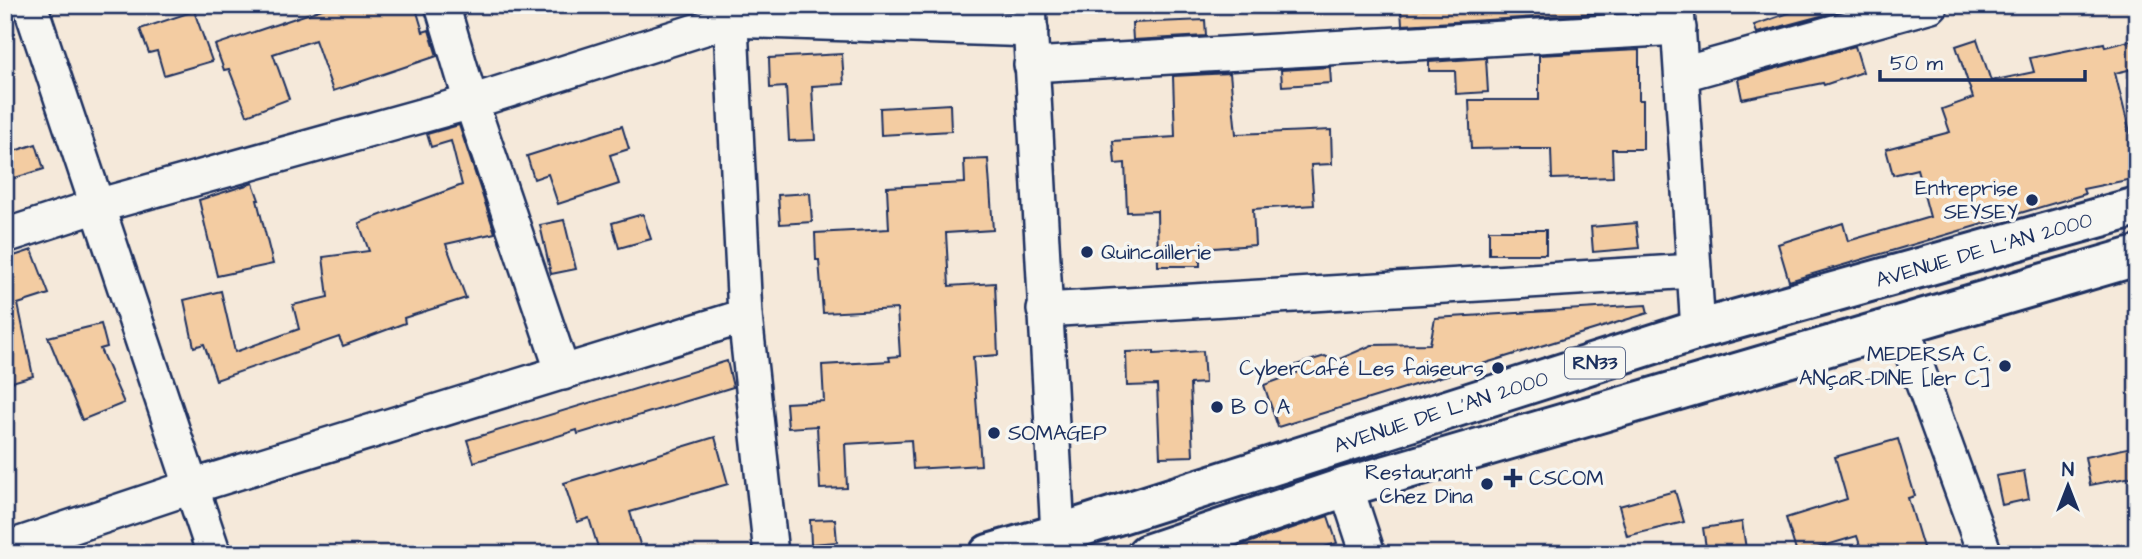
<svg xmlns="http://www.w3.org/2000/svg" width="2142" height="559" font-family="'Architects Daughter',sans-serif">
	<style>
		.building { fill: #f3cca2; stroke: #1b2f5e; stroke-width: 2 }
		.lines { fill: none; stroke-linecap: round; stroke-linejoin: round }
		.minor-casing { stroke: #1b2f5e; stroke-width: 38 }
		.major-casing { stroke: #1b2f5e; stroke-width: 44 }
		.minor { stroke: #f6f6f2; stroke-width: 33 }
		.major { stroke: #f6f6f2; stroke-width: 38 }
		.poi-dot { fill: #1b2f5e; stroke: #f6f6f2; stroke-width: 2.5 }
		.labels { text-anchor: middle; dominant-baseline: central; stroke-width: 7; stroke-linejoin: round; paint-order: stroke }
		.shield { fill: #f6f6f2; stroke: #5d6b8a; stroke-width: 2 }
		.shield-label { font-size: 19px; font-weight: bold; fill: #1b2f5e }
		.poi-label { font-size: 21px; fill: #1b2f5e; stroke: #f6f6f2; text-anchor: end }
		.street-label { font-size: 21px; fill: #1b2f5e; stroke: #f6f6f2 }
	</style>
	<rect width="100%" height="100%" fill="#f5e9da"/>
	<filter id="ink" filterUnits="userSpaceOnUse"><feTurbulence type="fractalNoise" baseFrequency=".0143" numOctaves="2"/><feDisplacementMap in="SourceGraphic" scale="14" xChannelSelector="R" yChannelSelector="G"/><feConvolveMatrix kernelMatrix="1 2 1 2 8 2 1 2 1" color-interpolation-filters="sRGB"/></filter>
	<g filter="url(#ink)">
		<!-- building -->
		<g class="building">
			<polygon points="334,5 415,5 423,32 429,30 437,56 333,91 315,40 273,54 289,99 247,115 229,69 224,70 215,45"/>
			<polygon points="1516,5 1639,5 1639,11 1402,25 1401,9"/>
			<polygon points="1812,5 1841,5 1843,10 1757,33 1754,25"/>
			<polygon points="194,11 212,61 164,75 157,51 149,53 140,29"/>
			<polygon points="1205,20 1206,36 1133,40 1132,23"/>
			<polygon points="1977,39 1991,81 2034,72 2030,58 2104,43 2105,47 2137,39 2137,68 2115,73 2137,161 2137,178 2083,189 2085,194 1789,281 1778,244 1843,223 1848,241 1930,217 1917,169 1893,175 1886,149 1950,132 1942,109 1973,98 1956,46"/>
			<polygon points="1855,46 1863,72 1824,85 1823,83 1742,99 1738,79"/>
			<polygon points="1639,50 1639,100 1643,100 1643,149 1612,149 1613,177 1552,179 1551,149 1520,149 1520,148 1471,149 1469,100 1539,100 1539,55"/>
			<polygon points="842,54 844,84 812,86 815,140 789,141 786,87 770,88 769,58"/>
			<polygon points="1486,58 1488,92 1456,94 1455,71 1429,71 1429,62"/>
			<polygon points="1330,67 1331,83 1282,86 1281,70"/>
			<polygon points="1230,73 1236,134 1331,130 1332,164 1311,165 1314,205 1253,209 1255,245 1200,249 1200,266 1158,266 1157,211 1127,212 1125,163 1115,164 1113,141 1175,137 1173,76"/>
			<polygon points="950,104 951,131 881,135 880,108"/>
			<polygon points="459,125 495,233 446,244 466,298 404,318 405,323 343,346 339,337 216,380 204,344 194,347 184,300 221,291 235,352 299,329 293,305 328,297 323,257 369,251 359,223 462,185 451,141 431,147 427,134"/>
			<polygon points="622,126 629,149 610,155 619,184 558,204 548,174 534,179 527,156"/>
			<polygon points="36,144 44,169 5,181 5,154"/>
			<polygon points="988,159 993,230 946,233 949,286 995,283 998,355 973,357 981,465 913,469 911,440 845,444 847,488 820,489 817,426 788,428 786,403 824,401 822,365 890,361 889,357 900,356 897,309 823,313 819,260 816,260 815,233 889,229 887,187 965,183 964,160"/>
			<polygon points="253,183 259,200 257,200 273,264 217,276 199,200"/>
			<polygon points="810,193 812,222 780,224 778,195"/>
			<polygon points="643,214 651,239 619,248 612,223"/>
			<polygon points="564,220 576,269 551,274 540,225"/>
			<polygon points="1636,223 1639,248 1593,252 1591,227"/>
			<rect x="1489" y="230" width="57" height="24"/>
			<polygon points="32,250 49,294 18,304 33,376 5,384 5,259"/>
			<polygon points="1646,305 1648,313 1278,427 1264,385 1297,373 1296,365 1325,356 1335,361 1372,345 1430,344 1435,318"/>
			<polygon points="101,324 107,347 100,349 124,403 82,420 48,337"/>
			<polygon points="1154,351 1154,354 1203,351 1205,383 1190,384 1193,456 1160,457 1157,385 1127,386 1126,352"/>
			<polygon points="727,361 733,387 578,434 577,430 474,462 467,440"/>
			<polygon points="715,437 728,484 630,512 643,554 600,554 589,518 577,522 564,483"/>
			<polygon points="1898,439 1915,496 1908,498 1925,554 1863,554 1857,536 1797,554 1786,518 1847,499 1835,457"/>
			<polygon points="2137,446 2137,476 2090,485 2085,457"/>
			<polygon points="2024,471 2029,499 2002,505 1996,476"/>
			<polygon points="1675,491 1684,522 1627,536 1619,506"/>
			<polygon points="1328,516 1337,543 1325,547 1327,554 1216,554"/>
			<polygon points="835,519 837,542 811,544 810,520"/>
			<polygon points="1742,522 1746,549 1707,554 1703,528"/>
		</g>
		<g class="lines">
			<!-- minor casing -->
			<g class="minor-casing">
				<g id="minor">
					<polyline points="30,5 214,554"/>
					<polyline points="442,5 471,102 563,373"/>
					<polyline points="730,5 745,316 771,554"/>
					<polyline points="1029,5 1058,534 1063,554"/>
					<polyline points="1677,8 1698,330"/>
					<polyline points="1031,65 1679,28"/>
					<polyline points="1683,74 1931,5"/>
					<polyline points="5,236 97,206 471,102 730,20 1031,30"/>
					<polyline points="1044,310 1694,271"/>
					<polyline points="1902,326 1985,554"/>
					<polyline points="1346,487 1368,554"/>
					<polyline points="5,549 191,487 745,316"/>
				</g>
			</g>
			<!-- major casing -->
			<g class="major-casing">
				<g id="major">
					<polyline points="989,554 1058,534 1698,330 2137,207"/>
					<polyline points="1147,554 1346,487 2137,256"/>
				</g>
			</g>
			<!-- minor -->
			<use href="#minor" class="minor"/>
			<!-- major -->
			<use href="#major" class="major"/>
		</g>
	</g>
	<!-- markers -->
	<g class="poi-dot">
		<circle cx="2032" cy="200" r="7"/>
		<circle cx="1087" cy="252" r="7"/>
		<circle cx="2005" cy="366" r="7"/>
		<circle cx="1498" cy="368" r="7"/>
		<circle cx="1217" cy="407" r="7"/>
		<circle cx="994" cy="433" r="7"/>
		<path d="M1509.5 467.5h7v7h7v7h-7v7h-7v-7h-7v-7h7z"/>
		<circle cx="1487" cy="484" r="7"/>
	</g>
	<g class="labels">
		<!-- shield labels -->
		<rect class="shield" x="1565" y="347.5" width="60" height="31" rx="5"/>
		<g class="shield-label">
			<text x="1595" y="363">RN33</text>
		</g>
		<!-- poi labels -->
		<g class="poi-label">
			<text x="2018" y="188">Entreprise<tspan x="2018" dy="24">SEYSEY</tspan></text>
			<text x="1101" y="252" text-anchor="start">Quincaillerie</text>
			<text x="1991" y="354">MEDERSA C.<tspan x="1991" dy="24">ANçaR-DINE [1er C]</tspan></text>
			<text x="1484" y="368">CyberCafé Les faiseurs</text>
			<text x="1231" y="407" text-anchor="start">B O A</text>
			<text x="1008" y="433" text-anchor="start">SOMAGEP</text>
			<text x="1473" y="472">Restaurant<tspan x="1473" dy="24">Chez Dina</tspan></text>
			<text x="1529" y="478" text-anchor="start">CSCOM</text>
		</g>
		<!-- street labels -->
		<g class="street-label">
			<text transform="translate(1984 250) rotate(-16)">AVENUE DE L'AN 2000</text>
			<text transform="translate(1441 412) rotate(-18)">AVENUE DE L'AN 2000</text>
		</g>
	</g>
	<!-- margin -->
	<rect width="2142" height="559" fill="none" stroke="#f6f6f2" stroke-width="28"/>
	<rect x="14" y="14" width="2114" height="531" fill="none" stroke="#1b2f5e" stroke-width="2.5" filter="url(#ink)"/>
	<!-- north arrow -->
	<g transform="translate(2068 486)" stroke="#f6f6f2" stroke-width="5" paint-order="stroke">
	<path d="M0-5L12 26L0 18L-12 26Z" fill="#1b2f5e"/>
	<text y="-10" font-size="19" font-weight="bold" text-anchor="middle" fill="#1b2f5e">N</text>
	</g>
	<!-- scale -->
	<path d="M1880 70v10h205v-10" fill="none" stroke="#1b2f5e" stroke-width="3.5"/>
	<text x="1890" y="70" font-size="21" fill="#1b2f5e" stroke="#f6f6f2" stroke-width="5" paint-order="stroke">50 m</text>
</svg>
